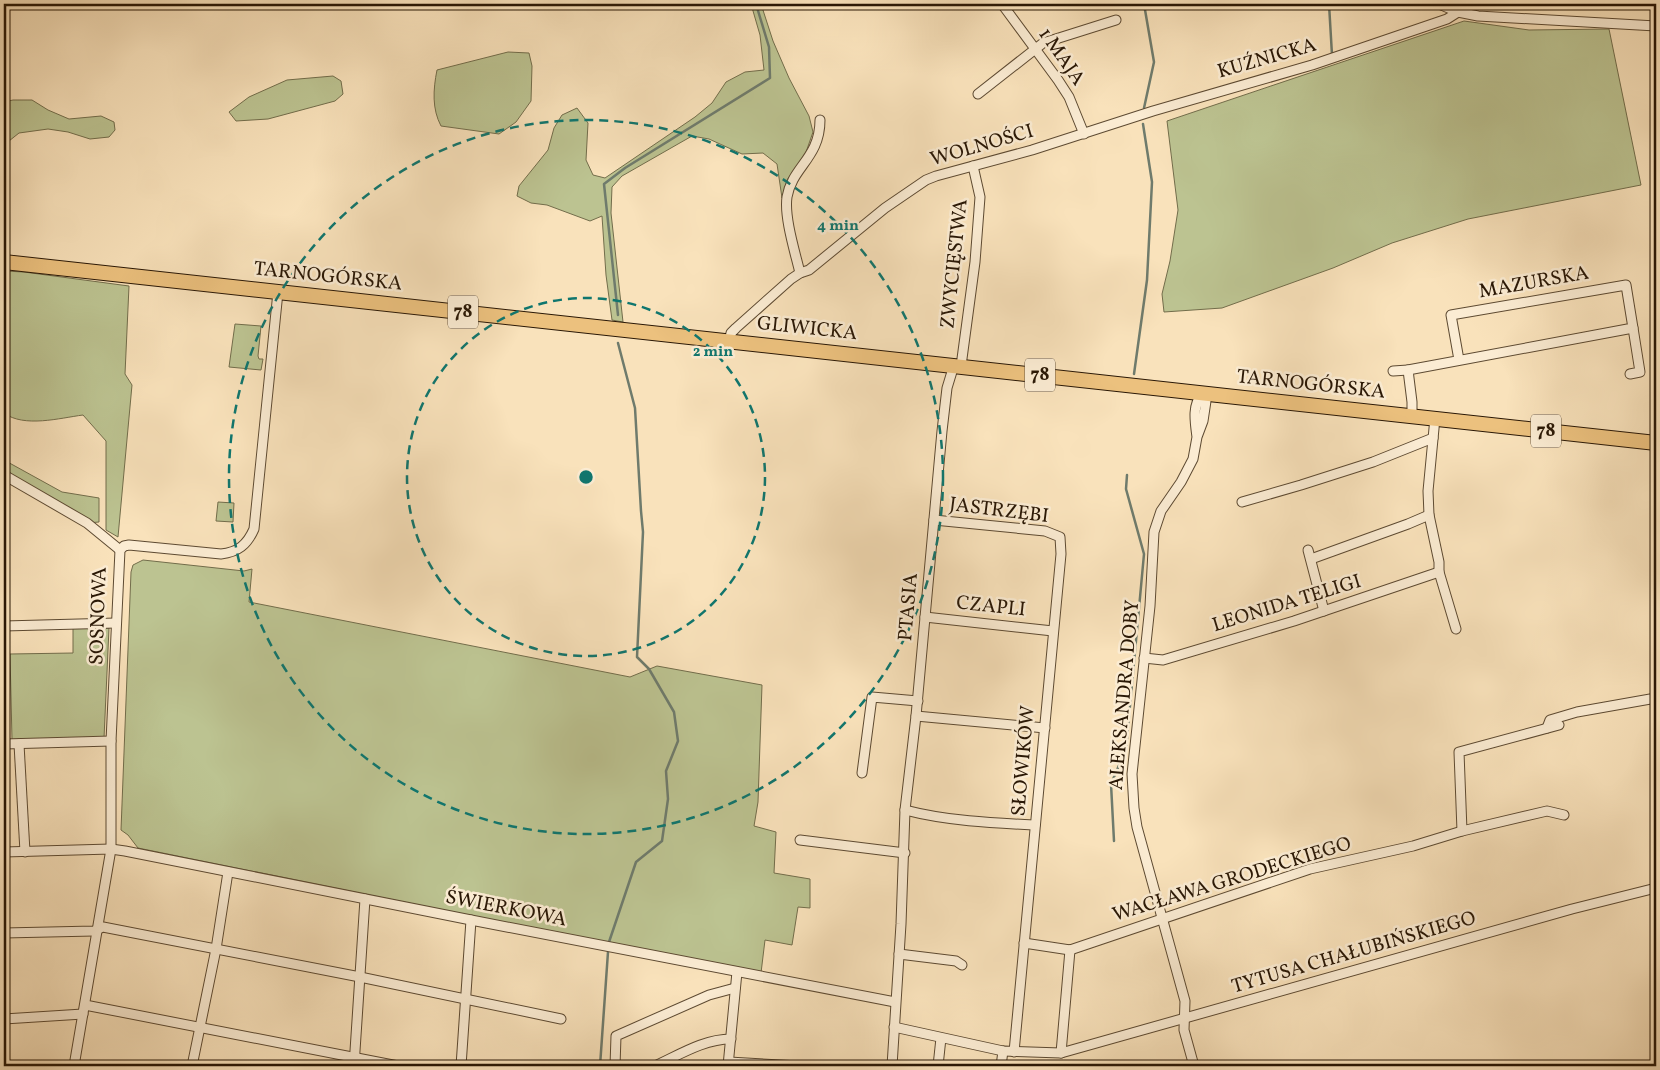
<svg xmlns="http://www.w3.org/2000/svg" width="1660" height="1070" font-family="Vollkorn,serif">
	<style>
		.green { fill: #bcc391; stroke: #726d4b }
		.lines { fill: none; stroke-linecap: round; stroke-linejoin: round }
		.stream { stroke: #6f7b6c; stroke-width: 2.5 }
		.street-casing { stroke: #5d4a32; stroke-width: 11 }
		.primary-casing { stroke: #291705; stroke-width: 16 }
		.street { stroke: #fbecd3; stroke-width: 9 }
		.primary { stroke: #ecc17e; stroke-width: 14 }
		.ring { fill: none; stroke: #0f766e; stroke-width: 2.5; stroke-dasharray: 9 6 }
		.labels { text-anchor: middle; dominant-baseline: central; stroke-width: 5; stroke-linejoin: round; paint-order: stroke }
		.shield { fill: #fbecd3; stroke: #685743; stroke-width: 1 }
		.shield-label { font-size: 19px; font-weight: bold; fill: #291705 }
		.street-label { font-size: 20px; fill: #291705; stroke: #fbecd3 }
		.centre { fill: #0f766e; stroke: #fbecd3; stroke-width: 2.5 }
		.ring-label { font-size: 15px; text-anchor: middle; font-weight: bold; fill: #0f766e; stroke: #fbecd3; stroke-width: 5; stroke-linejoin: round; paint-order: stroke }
	</style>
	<rect width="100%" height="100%" fill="#f9e2bb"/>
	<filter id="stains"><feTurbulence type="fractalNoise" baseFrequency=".004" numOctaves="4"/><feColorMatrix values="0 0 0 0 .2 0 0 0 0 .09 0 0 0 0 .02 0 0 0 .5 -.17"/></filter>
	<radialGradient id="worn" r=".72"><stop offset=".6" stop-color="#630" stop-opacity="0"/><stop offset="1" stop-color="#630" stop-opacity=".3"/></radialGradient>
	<!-- green -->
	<g class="green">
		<polygon points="751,4 761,4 773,41 789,78 809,116 813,132 805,155 787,180 782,198 777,164 763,153 742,154 709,139 692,136 622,176 612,187 611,213 623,322 612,320 606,275 602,216 590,221 547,205 531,203 517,196 519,186 548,150 554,128 562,115 577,108 588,123 586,160 593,175 605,178 695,117 712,103 726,82 745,72 764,70 760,35"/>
		<polygon points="1464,21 1529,30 1609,29 1641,185 1468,219 1392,243 1333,268 1222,308 1164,312 1162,294 1170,261 1178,210 1167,121"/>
		<path d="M 508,52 L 529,53 L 532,66 L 531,101 L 516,122 L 499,134 L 441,126 C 432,109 433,90 437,70 Z"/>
		<polygon points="333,76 341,81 343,94 335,101 268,119 236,121 229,112 249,97 287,80"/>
		<polygon points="13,100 32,100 48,110 69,119 101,116 114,122 115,130 109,137 90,139 68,132 48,129 19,133 4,145 4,102"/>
		<path d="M 4,271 L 24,272 L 129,286 L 125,374 L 132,385 L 118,537 L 106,530 L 106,441 L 83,415 C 60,418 24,428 4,413 Z"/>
		<polygon points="235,324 261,326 258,356 259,359 263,359 261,370 229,367"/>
		<polygon points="4,460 62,492 99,498 99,522 87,523 4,475"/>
		<polygon points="218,502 234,503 233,522 216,521"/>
		<polygon points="143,560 244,571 252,569 249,602 630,677 657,666 762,685 758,802 754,826 776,832 774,873 810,879 810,908 798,907 792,945 765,940 761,973 758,974 138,848 128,835 121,830 131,572 133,565"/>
		<polygon points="73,627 109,628 104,738 12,740 10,654 73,653"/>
	</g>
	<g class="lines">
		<!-- stream -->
		<g class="stream">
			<polyline points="1144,4 1154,62 1144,108"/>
			<polyline points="1329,4 1332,55"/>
			<polyline points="618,315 604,184 625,168 770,78 769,47 756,4"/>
			<polyline points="1134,374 1147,280 1152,182 1143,124"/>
			<polyline points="1114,841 1111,784 1126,749 1144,554 1126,489 1127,475"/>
			<polyline points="609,942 636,862 662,841 668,799 666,771 678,741 674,712 649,669 637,657 643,532 641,511 635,408 618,343"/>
			<polyline points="600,1066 608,952"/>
		</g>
		<!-- street casing -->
		<g class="street-casing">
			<g id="street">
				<polyline points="1002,4 1058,80 1069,97 1084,134"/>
				<polyline points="1439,4 1458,12 1478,16 1656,26"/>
				<polyline points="978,94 1043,43 1116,20"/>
				<path d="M 800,273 C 795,252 784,217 787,197 C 792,167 820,158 820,120"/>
				<polyline points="729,341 731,333 736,328 791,279 800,273 809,270 885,208 926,180 936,176 1032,150 1153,111 1312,65 1447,19 1458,12"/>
				<polyline points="961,366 975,262 980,197 973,166"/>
				<polyline points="1393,371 1408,370"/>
				<polyline points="1630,374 1640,372 1633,328"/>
				<polyline points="1412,416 1412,402 1408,370 1633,328 1626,285 1451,315 1459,360"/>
				<polyline points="1435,418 1428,491 1429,515 1439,562 1439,572 1456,629"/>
				<polyline points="4,475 87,523 120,550"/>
				<polyline points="1242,502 1301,485 1373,462 1433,438"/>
				<polyline points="934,520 1045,531 1060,537 1061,554 1014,1052"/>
				<polyline points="1308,550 1324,611"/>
				<polyline points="1311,559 1408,524 1429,515"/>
				<polyline points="925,617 1053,631"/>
				<polyline points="4,626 116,623"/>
				<polyline points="1144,658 1163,660 1294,621 1439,572"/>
				<polyline points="916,716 1045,728"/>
				<polyline points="1547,728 1550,720 1577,712 1656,698"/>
				<polyline points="4,744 111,741"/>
				<polyline points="19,744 25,852"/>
				<polyline points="862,773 872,697 918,701"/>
				<path d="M 905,810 C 947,821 992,823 1035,825"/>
				<polyline points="1462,831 1459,752 1559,725"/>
				<polyline points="800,840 905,853"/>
				<polyline points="4,852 111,849 125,851 471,920 895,1002"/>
				<polyline points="4,933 94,931 103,927 360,977 561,1019"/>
				<polyline points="1024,943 1070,950"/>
				<polyline points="1070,950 1310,869 1413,846 1462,831 1547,811 1564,815"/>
				<polyline points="899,954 956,961 962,965"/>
				<polyline points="85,1005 398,1066"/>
				<polyline points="4,1019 83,1014"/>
				<polyline points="894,1027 1003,1051 1061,1053 1572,909 1656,888"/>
				<polyline points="1061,1053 1070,950"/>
				<polyline points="729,1062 799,1066"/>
				<path d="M 74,1066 L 111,849 L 111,741 L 120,550 L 124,546 L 129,545 L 221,554 C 238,552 247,545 254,529 L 278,292"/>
				<polyline points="192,1066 216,949 228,872"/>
				<polyline points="354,1066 365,899"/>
				<polyline points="461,1066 471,920"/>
				<polyline points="615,1066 616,1036 709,995 735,988"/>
				<path d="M 655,1066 C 679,1055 704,1039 731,1039"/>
				<polyline points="728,1066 737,972"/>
				<polyline points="892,1066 901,924 905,810 916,716 942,431 947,388 954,365"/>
				<polyline points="938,1066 941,1038"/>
				<polyline points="1001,1066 1003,1051"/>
				<path d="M 1194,1066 L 1184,1030 L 1185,1001 L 1137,827 L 1134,808 L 1132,774 L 1150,606 L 1154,532 L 1161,511 L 1181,482 L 1193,459 L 1197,437 L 1203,421 L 1206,401 L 1202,394 C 1192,405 1195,422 1197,437"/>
			</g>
		</g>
		<!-- primary casing -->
		<g class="primary-casing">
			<polyline id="primary" points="4,262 1656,443"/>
		</g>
		<!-- street -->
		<use href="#street" class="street"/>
		<!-- primary -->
		<use href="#primary" class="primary"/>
	</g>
	<!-- distance rings -->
	<g class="ring">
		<circle cx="586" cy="477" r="179"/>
		<circle cx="586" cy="477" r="357"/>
	</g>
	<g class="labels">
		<!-- shield labels -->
		<g class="shield">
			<rect x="448" y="295.5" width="30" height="33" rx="4"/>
			<rect x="1025" y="358.5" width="30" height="33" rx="4"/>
			<rect x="1531" y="414.5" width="30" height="33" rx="4"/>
		</g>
		<g class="shield-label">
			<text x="463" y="312">78</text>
			<text x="1040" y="375">78</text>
			<text x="1546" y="431">78</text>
		</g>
		<!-- street labels -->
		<g class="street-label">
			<text transform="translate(1061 57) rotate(55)">1 MAJA</text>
			<text transform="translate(1267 59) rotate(-16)">KUŹNICKA</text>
			<text transform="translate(982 146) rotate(-16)">WOLNOŚCI</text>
			<text transform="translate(955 264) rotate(-84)">ZWYCIĘSTWA</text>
			<text transform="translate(328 277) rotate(6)">TARNOGÓRSKA</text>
			<text transform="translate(1534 283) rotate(-10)">MAZURSKA</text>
			<text transform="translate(807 329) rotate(6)">GLIWICKA</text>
			<text transform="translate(1311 385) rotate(6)">TARNOGÓRSKA</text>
			<text transform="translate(999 511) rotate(7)">JASTRZĘBI</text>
			<text transform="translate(1287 604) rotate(-17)">LEONIDA TELIGI</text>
			<text transform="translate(909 607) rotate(-85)">PTASIA</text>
			<text transform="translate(991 607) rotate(6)">CZAPLI</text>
			<text transform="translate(99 616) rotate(-88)">SOSNOWA</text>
			<text transform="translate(1125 695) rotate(-85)">ALEKSANDRA DOBY</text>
			<text transform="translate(1024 761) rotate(-85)">SŁOWIKÓW</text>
			<text transform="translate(1232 880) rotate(-17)">WACŁAWA GRODECKIEGO</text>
			<text transform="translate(506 909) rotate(11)">ŚWIERKOWA</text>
			<text transform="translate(1354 953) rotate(-16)">TYTUSA CHAŁUBIŃSKIEGO</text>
		</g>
	</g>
	<circle cx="586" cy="477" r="8" class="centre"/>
	<g class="ring-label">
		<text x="838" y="230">4 min</text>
		<text x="713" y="356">2 min</text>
	</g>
	<!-- margin -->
	<rect width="1660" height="1070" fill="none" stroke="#f9e2bb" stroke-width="20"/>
	<rect x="5" y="5" width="1650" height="1060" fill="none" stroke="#291705" stroke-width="2.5"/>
	<rect x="10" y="10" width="1640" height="1050" fill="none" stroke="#291705"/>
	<rect width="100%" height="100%" filter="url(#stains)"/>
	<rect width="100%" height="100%" fill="url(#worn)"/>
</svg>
